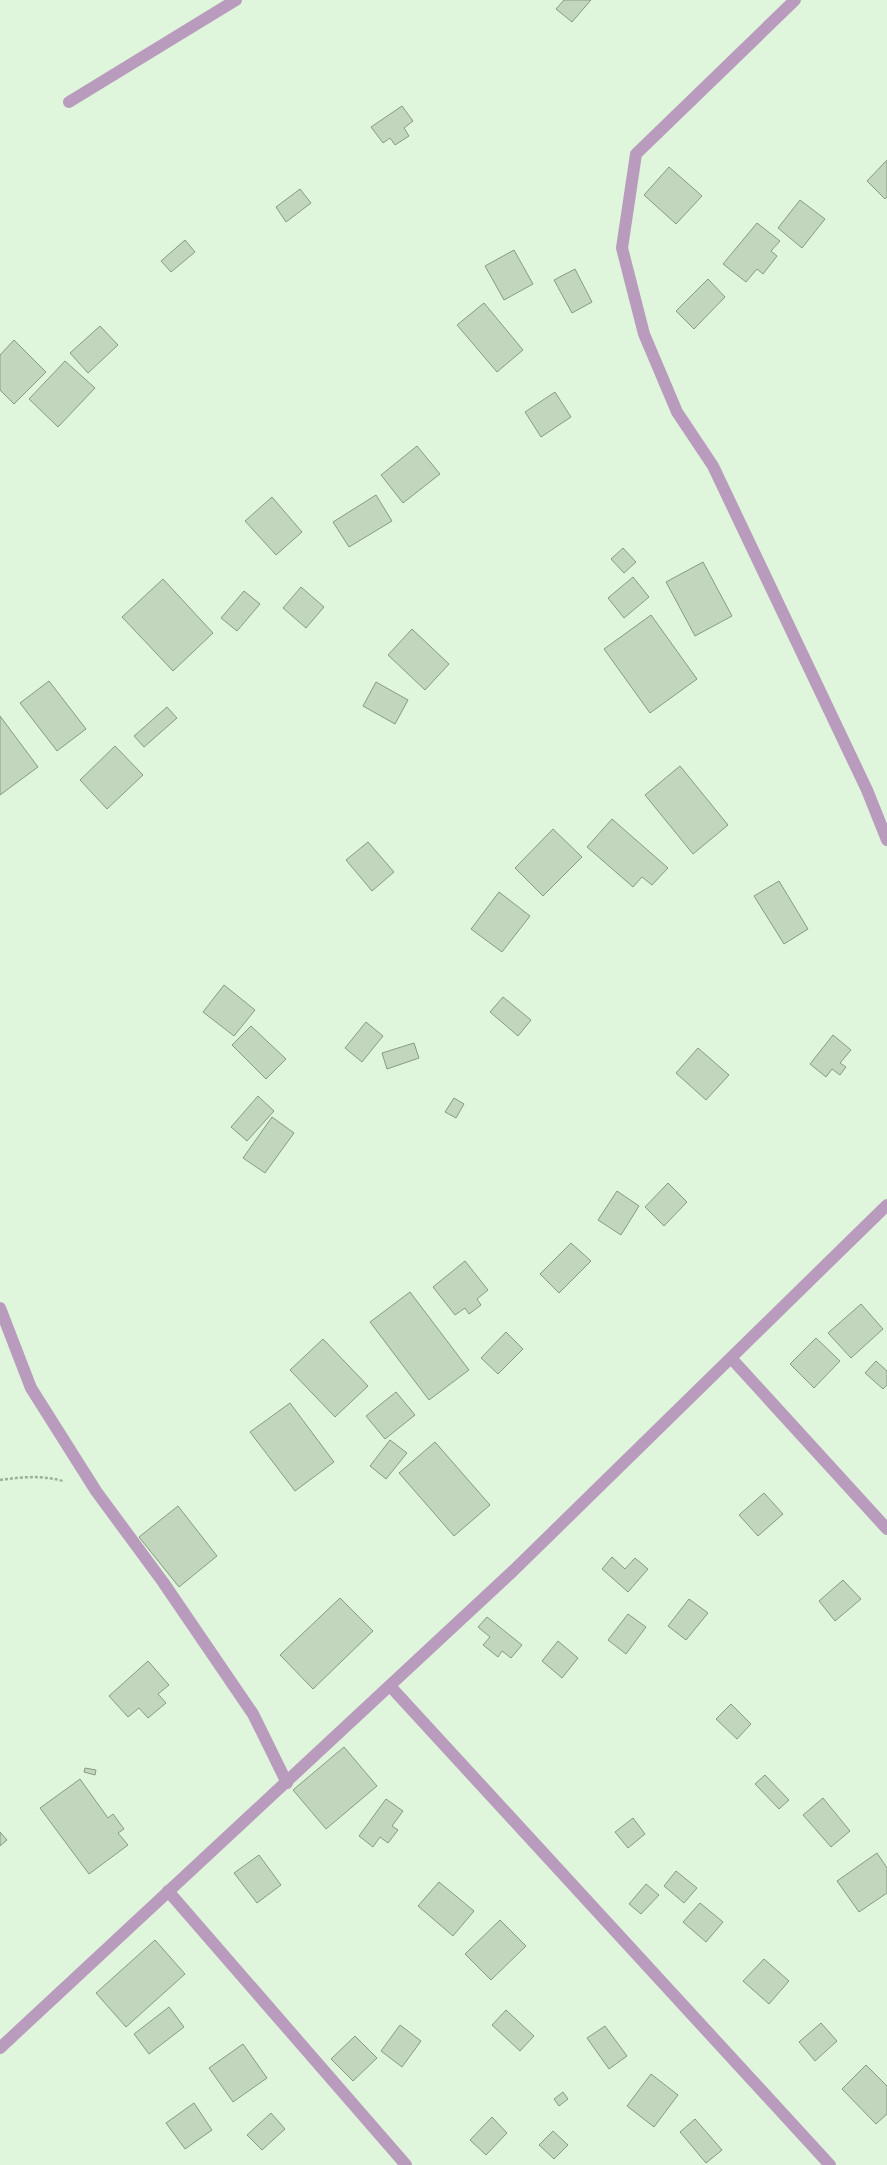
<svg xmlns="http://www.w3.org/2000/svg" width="887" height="2165" font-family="Mulish,sans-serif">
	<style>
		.building { fill: #c1d6bc; stroke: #879b83 }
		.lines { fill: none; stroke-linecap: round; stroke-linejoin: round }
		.path { stroke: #9daf9a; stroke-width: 2.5; stroke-dasharray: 3 2; stroke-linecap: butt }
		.minor { stroke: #b99cbd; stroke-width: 12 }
	</style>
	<rect width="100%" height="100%" fill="#e0f6dc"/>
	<!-- building -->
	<g class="building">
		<polygon points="564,0 591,0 572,22 556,9"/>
		<polygon points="402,106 413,121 404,128 409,136 395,145 390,138 383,143 371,127"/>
		<polygon points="887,160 887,197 885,199 867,181"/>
		<polygon points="669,167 702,196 676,224 644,195"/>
		<polygon points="300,189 311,203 286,222 276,207"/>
		<polygon points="800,200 825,219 802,248 778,228"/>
		<polygon points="757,223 780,241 771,251 777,256 763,274 757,269 746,282 723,264"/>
		<polygon points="185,240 195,252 171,272 161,261"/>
		<polygon points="514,250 533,284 504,300 485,266"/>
		<polygon points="575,269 592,302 572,313 554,280"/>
		<polygon points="708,279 725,297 694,329 676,311"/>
		<polygon points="484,303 523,350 497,372 457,325"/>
		<polygon points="100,326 118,345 88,373 70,353"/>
		<polygon points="14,340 46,372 14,404 0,390 0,355"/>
		<polygon points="65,361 95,388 58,427 29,399"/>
		<polygon points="555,392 571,417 541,437 525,412"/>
		<polygon points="417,446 440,474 403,503 381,475"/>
		<polygon points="376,495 392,521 349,547 333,522"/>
		<polygon points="272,497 302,532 276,555 245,521"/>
		<polygon points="623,548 636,562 624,573 611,559"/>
		<polygon points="703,562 732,616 695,636 666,582"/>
		<polygon points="633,577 649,597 624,618 608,598"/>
		<polygon points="163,579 213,633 173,671 122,617"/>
		<polygon points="301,587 324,607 306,628 283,608"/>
		<polygon points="244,591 260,604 237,631 221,618"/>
		<polygon points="651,615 697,679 650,713 604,649"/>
		<polygon points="412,629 449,664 425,690 388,655"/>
		<polygon points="49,681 86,729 57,751 20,703"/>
		<polygon points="376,682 408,700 395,724 363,706"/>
		<polygon points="167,707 177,718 144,747 134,736"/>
		<polygon points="0,716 38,767 0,795"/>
		<polygon points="115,746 143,775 107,809 80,780"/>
		<polygon points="680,766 728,825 693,854 645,795"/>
		<polygon points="612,819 668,868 652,885 642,877 633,887 587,847"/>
		<polygon points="553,829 582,857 543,896 515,868"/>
		<polygon points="368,842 394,872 372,891 346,860"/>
		<polygon points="779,881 808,929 784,944 754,896"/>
		<polygon points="499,892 530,916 502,952 471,929"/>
		<polygon points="224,985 255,1010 234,1036 203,1012"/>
		<polygon points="503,997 531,1020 518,1036 490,1012"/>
		<polygon points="366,1022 383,1036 362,1062 345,1048"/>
		<polygon points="251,1026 286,1059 266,1079 232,1045"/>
		<polygon points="833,1035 851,1050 840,1063 846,1067 840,1075 832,1069 826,1077 810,1064"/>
		<polygon points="414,1043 419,1058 387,1069 382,1053"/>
		<polygon points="698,1048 729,1075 706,1100 676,1073"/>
		<polygon points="258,1096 274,1111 247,1141 231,1127"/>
		<polygon points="454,1098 464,1104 456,1118 445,1112"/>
		<polygon points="272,1117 294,1133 265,1173 243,1158"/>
		<polygon points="668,1183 687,1202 664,1226 645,1207"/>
		<polygon points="617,1191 639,1206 621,1235 598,1220"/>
		<polygon points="571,1243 591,1261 559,1293 540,1274"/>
		<polygon points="465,1261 488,1290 477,1299 481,1305 469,1314 465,1308 455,1315 433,1287"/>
		<polygon points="410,1292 469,1370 429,1400 370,1322"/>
		<polygon points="861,1304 883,1329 851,1358 828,1333"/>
		<polygon points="506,1332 523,1349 498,1374 481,1358"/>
		<polygon points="816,1338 840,1361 814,1388 790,1364"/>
		<polygon points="323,1339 368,1386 335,1417 290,1370"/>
		<polygon points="876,1361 887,1371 887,1385 883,1389 865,1373"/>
		<polygon points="396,1392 415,1415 385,1439 366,1416"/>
		<polygon points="290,1403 334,1462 295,1491 250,1432"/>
		<polygon points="390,1440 407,1453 386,1479 370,1466"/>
		<polygon points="435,1442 490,1505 454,1536 399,1473"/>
		<polygon points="764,1493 783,1514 758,1536 739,1515"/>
		<polygon points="178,1506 217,1556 179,1587 139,1537"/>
		<polygon points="612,1557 625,1569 635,1558 648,1569 628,1592 602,1569"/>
		<polygon points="843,1580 861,1599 835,1621 819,1601"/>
		<polygon points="340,1598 373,1631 313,1689 280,1655"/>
		<polygon points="689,1599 708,1613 686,1640 668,1626"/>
		<polygon points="628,1614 646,1627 626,1654 608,1640"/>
		<polygon points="487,1617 522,1645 511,1658 502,1651 498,1657 483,1645 490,1637 478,1627"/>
		<polygon points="558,1641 578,1658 562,1678 542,1661"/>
		<polygon points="148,1661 169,1685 158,1694 166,1703 148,1718 139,1708 128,1717 109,1696"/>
		<polygon points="731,1704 751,1724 737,1739 716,1719"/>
		<polygon points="344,1747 377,1786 326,1829 293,1790"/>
		<polygon points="85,1768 96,1770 95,1775 84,1772"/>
		<polygon points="765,1775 789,1800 779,1809 755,1784"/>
		<polygon points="80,1779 108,1818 113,1814 124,1829 118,1833 128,1845 89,1874 40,1808"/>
		<polygon points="823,1798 850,1831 831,1847 803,1815"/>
		<polygon points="386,1799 403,1811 392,1826 398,1830 388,1843 380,1837 373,1847 359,1836"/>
		<polygon points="633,1818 645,1834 628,1848 615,1832"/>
		<polygon points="0,1832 7,1840 0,1846"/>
		<polygon points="877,1853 887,1868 887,1893 859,1912 837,1881"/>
		<polygon points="259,1855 281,1885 257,1903 234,1873"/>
		<polygon points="676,1871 697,1888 684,1903 664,1886"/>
		<polygon points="439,1882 474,1911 453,1936 418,1906"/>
		<polygon points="646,1884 659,1895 641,1914 629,1904"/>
		<polygon points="700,1903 723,1922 706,1942 683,1922"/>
		<polygon points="500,1920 526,1946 491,1980 465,1954"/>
		<polygon points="155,1940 185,1974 126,2027 96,1993"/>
		<polygon points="764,1959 789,1981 769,2004 743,1981"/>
		<polygon points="169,2007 184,2027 149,2054 134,2034"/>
		<polygon points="506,2010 534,2036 520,2051 492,2025"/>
		<polygon points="821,2023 837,2041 815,2061 799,2042"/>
		<polygon points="400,2025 421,2041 402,2067 381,2051"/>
		<polygon points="605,2026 627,2056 609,2069 587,2038"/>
		<polygon points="355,2036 377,2058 353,2081 331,2059"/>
		<polygon points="243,2044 267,2078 233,2102 209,2068"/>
		<polygon points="866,2065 887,2086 887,2114 876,2124 842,2089"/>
		<polygon points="651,2074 678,2095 654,2127 627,2106"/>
		<polygon points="563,2092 568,2099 559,2106 554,2099"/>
		<polygon points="194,2103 212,2130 185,2149 166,2123"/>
		<polygon points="271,2113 285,2129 262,2150 247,2135"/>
		<polygon points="492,2117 507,2133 486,2155 470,2140"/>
		<polygon points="695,2119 722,2150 706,2163 680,2132"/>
		<polygon points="553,2131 568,2145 554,2159 539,2145"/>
	</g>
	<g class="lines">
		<!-- path -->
		<path class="path" d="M 0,1480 C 21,1477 42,1475 63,1481"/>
		<!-- minor -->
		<g class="minor">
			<polyline points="795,0 636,154 622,248 644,334 677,412 713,466 867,790 887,840"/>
			<polyline points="69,102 236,0"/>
			<polyline points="0,1308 31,1388 96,1491 163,1582 253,1714 287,1783"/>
			<polyline points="731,1358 887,1529"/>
			<polyline points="390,1686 830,2165"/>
			<polyline points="168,1891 406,2165"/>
			<polyline points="0,2048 513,1571 887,1205"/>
		</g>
	</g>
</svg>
